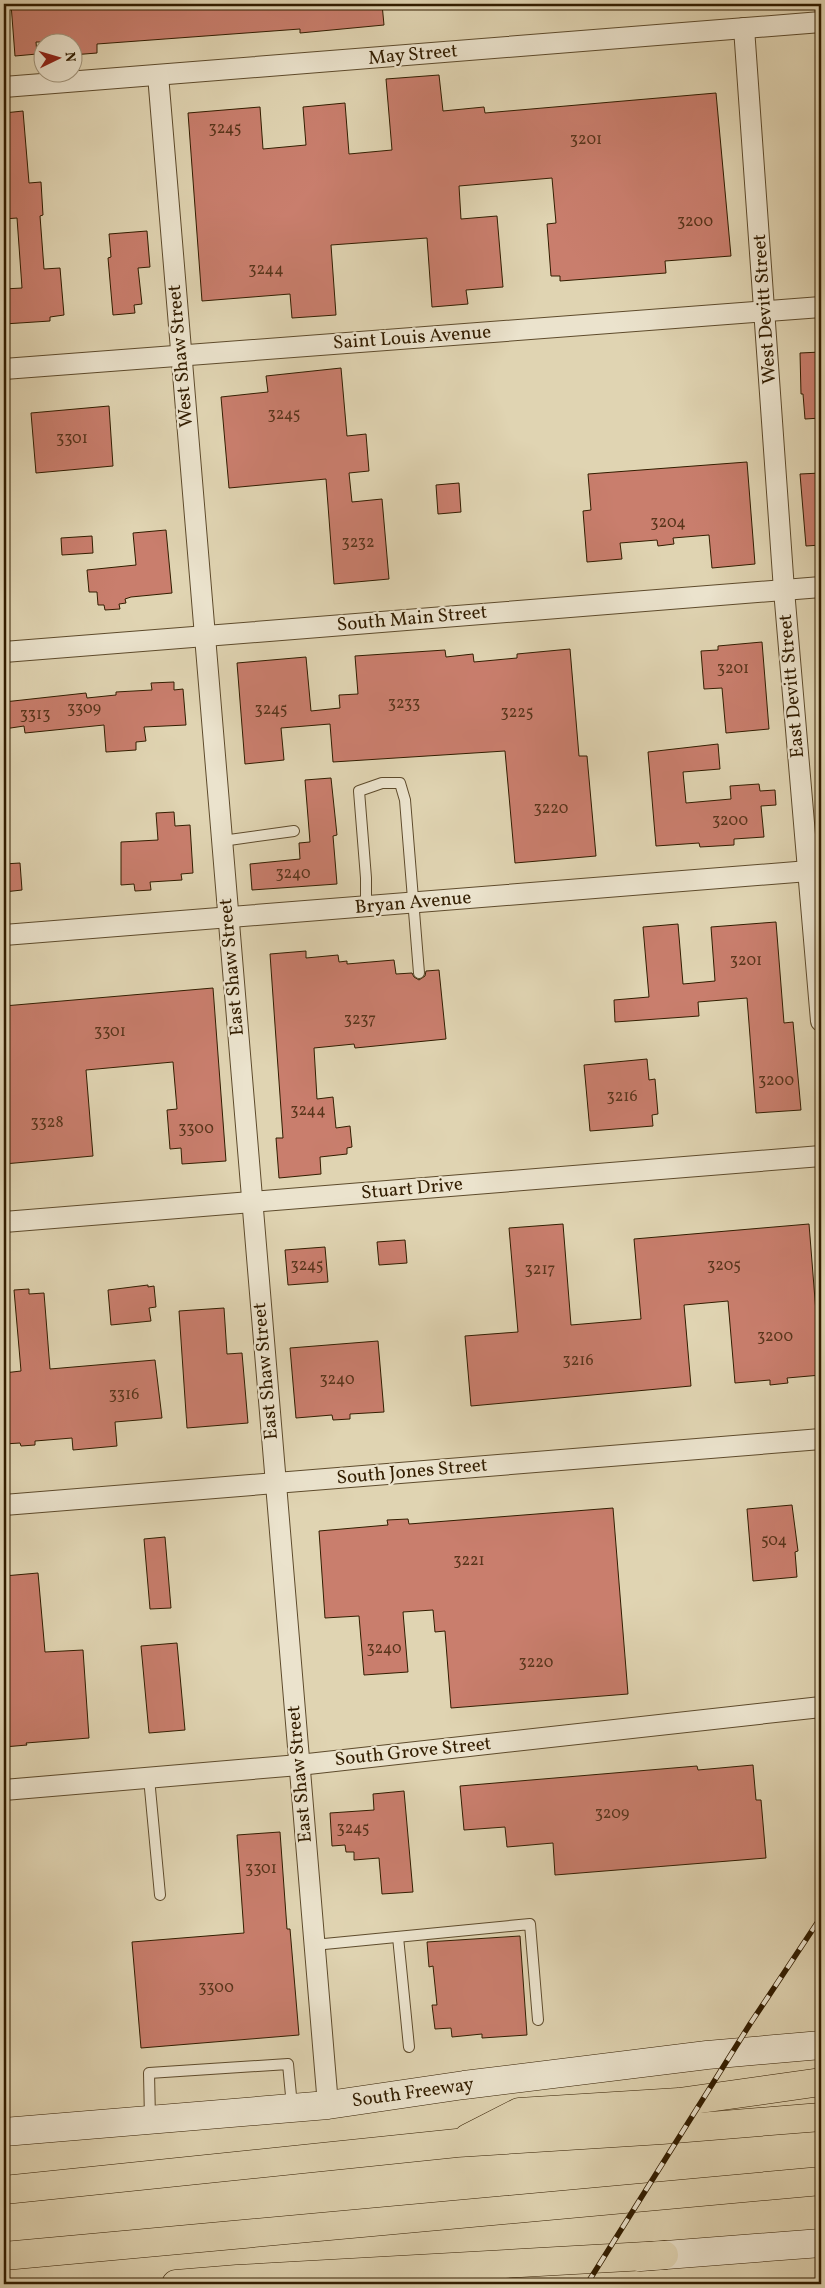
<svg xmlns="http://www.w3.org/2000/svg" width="825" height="2288" font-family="Vollkorn,serif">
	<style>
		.building { fill: #c97e6d; stroke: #321d00 }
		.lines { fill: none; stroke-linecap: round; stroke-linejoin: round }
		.lane-casing { stroke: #5e4b2c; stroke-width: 12 }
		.street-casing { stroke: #5e4b2c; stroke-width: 22 }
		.secondary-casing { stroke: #321d00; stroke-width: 29 }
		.highway-casing { stroke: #321d00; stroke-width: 29 }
		.lane { stroke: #ebe3cd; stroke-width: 10 }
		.street { stroke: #ebe3cd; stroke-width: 20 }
		.secondary { stroke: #ebe3cd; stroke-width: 28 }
		.highway { stroke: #e0d4b2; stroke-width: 28 }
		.rail-casing { stroke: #321d00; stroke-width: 5.5 }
		.rail { stroke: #ebe3cd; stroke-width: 4; stroke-dasharray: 11; stroke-linecap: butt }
		.labels { text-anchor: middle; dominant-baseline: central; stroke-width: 4.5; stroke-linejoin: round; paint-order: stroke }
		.number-label { font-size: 16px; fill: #58351b }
		.street-label { font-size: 19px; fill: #321d00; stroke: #ebe3cd }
	</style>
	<rect width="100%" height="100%" fill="#e0d4b2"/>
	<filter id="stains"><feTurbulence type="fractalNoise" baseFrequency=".004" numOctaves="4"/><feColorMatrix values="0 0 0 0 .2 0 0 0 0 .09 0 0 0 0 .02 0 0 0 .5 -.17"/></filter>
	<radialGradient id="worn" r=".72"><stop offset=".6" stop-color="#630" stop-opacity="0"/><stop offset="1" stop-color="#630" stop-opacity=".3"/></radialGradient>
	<!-- building -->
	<g class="building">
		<polygon points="11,4 382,4 384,25 300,33 300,29 97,44 97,53 72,55 72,42 36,42 37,54 15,56"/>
		<polygon points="439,75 443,111 484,107 485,113 716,93 731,256 665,261 666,273 560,281 560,276 551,276 547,224 556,223 552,178 459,186 461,219 497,216 503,287 466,290 468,304 432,307 427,238 331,245 336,315 292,318 290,294 202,301 188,113 260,107 263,149 306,145 303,107 345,103 349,154 392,150 386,79"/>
		<polygon points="23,111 29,183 41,182 43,215 40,216 44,269 60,268 64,315 50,317 50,321 4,324 4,289 22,288 17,218 4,219 4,113"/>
		<polygon points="147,231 150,267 138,268 142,304 134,305 135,313 113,315 108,258 111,257 109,234"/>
		<polygon points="821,352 821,418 805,419 803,394 801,394 800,353"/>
		<polygon points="341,368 347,436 366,434 369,471 349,473 352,502 382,499 389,579 334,584 326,479 229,488 221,397 268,392 266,376"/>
		<polygon points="109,406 113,466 36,473 31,413"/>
		<polygon points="747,462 755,564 712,568 709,535 673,538 674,544 658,546 657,540 620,543 622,559 587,562 583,511 591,510 588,474"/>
		<polygon points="821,473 821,545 806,546 800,474"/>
		<polygon points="459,483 461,512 438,514 436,485"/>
		<polygon points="166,530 172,593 131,597 125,599 126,603 119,604 120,609 105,610 104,605 98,605 97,592 89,592 87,570 136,565 133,533"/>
		<polygon points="92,536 93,553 62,555 61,538"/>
		<polygon points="762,642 769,729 726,733 722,688 704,689 701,651 718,650 718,646"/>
		<polygon points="570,649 579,756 587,756 596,856 515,863 505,751 333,762 330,724 281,728 284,760 245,764 237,663 306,657 311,711 340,708 339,695 358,694 355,656 445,650 446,657 473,654 474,662 517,658 517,654"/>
		<polygon points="174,682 174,690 183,689 186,725 144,727 146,741 136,742 136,750 106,752 104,725 25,733 24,726 4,729 4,702 86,693 87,698 116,695 116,692 152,690 151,683"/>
		<polygon points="718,744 720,769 683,772 686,803 731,799 730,786 759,784 760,791 775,790 776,805 761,806 764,837 734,839 734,845 700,847 699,843 656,846 648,752"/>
		<polygon points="331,778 337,835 333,836 337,884 252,890 250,864 300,859 299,843 310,842 305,780"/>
		<polygon points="174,812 175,826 190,825 193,873 181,874 182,880 150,882 151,890 135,891 134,884 121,885 121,842 158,840 156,813"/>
		<polygon points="20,863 22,890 4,892 4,864"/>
		<polygon points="776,922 784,1023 793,1022 801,1110 756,1113 747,998 698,1002 699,1016 615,1022 614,1000 649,997 643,927 678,924 683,984 715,981 711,927"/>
		<polygon points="306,951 306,958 338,955 339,962 347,961 347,964 394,960 396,974 412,973 414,977 419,980 425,976 426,971 439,970 446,1039 355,1048 354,1044 314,1048 317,1099 333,1097 336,1128 350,1126 352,1147 347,1148 347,1154 320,1157 321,1174 279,1178 276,1138 283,1138 270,954"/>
		<polygon points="213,988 226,1161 182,1164 181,1148 170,1149 167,1110 177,1109 173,1062 86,1070 93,1156 4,1164 4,1006"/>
		<polygon points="647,1059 649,1080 655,1079 658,1114 652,1115 653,1126 590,1131 584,1065"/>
		<polygon points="563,1224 571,1325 641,1319 634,1239 809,1224 821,1375 787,1378 788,1383 770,1385 770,1380 735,1383 728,1301 684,1305 691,1386 471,1406 465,1336 518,1332 509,1228"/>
		<polygon points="405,1240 407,1263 379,1265 377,1242"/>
		<polygon points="325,1247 328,1282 288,1285 285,1250"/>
		<polygon points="148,1285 148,1287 154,1286 156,1307 149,1308 151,1321 111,1325 108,1290"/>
		<polygon points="29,1289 29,1294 44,1293 50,1369 155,1360 162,1418 115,1422 117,1446 73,1450 72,1438 35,1441 35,1445 21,1446 20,1443 4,1444 4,1373 21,1371 14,1290"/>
		<polygon points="224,1308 227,1354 242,1353 248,1423 187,1428 179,1311"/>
		<polygon points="378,1341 384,1412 350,1414 350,1419 333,1420 332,1415 296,1418 290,1348"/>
		<polygon points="792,1505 798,1551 795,1552 797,1577 753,1581 747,1509"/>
		<polygon points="613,1508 628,1694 451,1708 445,1631 435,1632 433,1610 403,1612 408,1672 364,1675 359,1616 325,1618 319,1531 388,1525 387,1520 408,1519 409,1524"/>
		<polygon points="165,1537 171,1608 150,1609 144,1539"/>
		<polygon points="38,1573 45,1652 83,1650 89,1738 26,1743 27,1745 4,1747 4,1576"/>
		<polygon points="177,1643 185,1730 149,1733 141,1646"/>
		<polygon points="753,1765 756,1800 761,1800 766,1858 555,1875 553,1843 507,1847 505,1827 464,1830 460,1786 697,1766 698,1770"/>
		<polygon points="404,1791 413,1892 382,1894 379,1858 354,1860 354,1852 346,1852 345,1845 332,1846 330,1813 374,1810 373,1794"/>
		<polygon points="280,1832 287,1929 290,1929 299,2035 141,2048 132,1942 244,1933 237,1835"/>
		<polygon points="520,1936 527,2035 482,2038 482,2034 452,2037 451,2028 435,2029 432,2005 437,2005 433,1966 429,1967 427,1942"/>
	</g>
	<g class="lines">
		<!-- lane casing -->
		<g class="lane-casing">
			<g id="lane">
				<polyline points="222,841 294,831"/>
				<polyline points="366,906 366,878 359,791 382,783 400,783 405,800 419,973"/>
				<polyline points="149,1778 160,1895"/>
				<polyline points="398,1937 409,2047"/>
				<polyline points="314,1945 530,1924 538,2020"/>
				<polyline points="150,2119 149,2073 288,2064 292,2106"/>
			</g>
		</g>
		<!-- street casing -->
		<g class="street-casing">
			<g id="street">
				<polyline points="744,28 784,590 821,1021"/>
				<polyline points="158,75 328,2105"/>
				<polyline points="4,87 821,22"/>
				<polyline points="4,369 821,307"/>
				<polyline points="4,652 821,587"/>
				<polyline points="4,935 821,870"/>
				<polyline points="4,1222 821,1156"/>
				<polyline points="4,1505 821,1439"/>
				<polyline points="4,1790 299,1765 821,1707"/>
			</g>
		</g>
		<!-- secondary casing -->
		<g class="secondary-casing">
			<g id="secondary">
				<polyline points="4,2132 328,2105 464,2085 707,2055 821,2045"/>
				<polyline points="640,2257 821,2243"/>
			</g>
		</g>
		<!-- highway casing -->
		<g class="highway-casing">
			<g id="highway">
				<polyline points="468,2138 519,2112 679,2102 821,2082"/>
				<polyline points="4,2190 457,2143 662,2130 821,2117"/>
				<polyline points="4,2256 821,2181"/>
				<polyline points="176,2284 237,2279 664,2255"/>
			</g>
		</g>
		<!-- lane -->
		<use href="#lane" class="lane"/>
		<!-- street -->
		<use href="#street" class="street"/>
		<!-- secondary -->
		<use href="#secondary" class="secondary"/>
		<!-- highway -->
		<use href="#highway" class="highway"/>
		<!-- rail casing -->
		<g class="rail-casing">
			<polyline id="rail" points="587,2284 750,2024 821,1917"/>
		</g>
		<!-- rail -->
		<use href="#rail" class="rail"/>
	</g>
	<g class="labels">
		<!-- number labels -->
		<g class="number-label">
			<text x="225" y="129">3245</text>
			<text x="586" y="140">3201</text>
			<text x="695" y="222">3200</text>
			<text x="266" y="270">3244</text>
			<text x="284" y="415">3245</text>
			<text x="72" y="439">3301</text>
			<text x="668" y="523">3204</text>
			<text x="358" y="543">3232</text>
			<text x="733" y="669">3201</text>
			<text x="404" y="704">3233</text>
			<text x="84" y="709">3309</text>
			<text x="271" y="710">3245</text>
			<text x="517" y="713">3225</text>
			<text x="35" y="715">3313</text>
			<text x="551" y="809">3220</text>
			<text x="730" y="821">3200</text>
			<text x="293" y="874">3240</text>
			<text x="746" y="961">3201</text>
			<text x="360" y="1020">3237</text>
			<text x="110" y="1032">3301</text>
			<text x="776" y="1081">3200</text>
			<text x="622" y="1097">3216</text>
			<text x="308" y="1111">3244</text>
			<text x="47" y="1123">3328</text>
			<text x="196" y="1129">3300</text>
			<text x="307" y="1266">3245</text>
			<text x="724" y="1266">3205</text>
			<text x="540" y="1270">3217</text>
			<text x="775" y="1337">3200</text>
			<text x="578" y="1361">3216</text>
			<text x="337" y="1380">3240</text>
			<text x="124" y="1395">3316</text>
			<text x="774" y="1541">504</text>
			<text x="469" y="1561">3221</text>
			<text x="384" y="1649">3240</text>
			<text x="536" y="1663">3220</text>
			<text x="612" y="1814">3209</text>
			<text x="353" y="1829">3245</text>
			<text x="261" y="1869">3301</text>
			<text x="216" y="1988">3300</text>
		</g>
		<!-- street labels -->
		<g class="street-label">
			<text transform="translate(413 55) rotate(-5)">May Street</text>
			<text transform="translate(765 309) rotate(-94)">West Devitt Street</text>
			<text transform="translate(412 338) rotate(-4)">Saint Louis Avenue</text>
			<text transform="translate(181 356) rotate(-95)">West Shaw Street</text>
			<text transform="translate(412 619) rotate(-5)">South Main Street</text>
			<text transform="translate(792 686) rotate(-95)">East Devitt Street</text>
			<text transform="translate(413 903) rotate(-5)">Bryan Avenue</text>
			<text transform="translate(232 967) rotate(-95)">East Shaw Street</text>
			<text transform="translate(412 1189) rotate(-5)">Stuart Drive</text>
			<text transform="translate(266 1371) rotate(-95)">East Shaw Street</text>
			<text transform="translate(412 1472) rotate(-5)">South Jones Street</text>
			<text transform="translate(413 1752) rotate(-6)">South Grove Street</text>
			<text transform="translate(300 1774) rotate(-95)">East Shaw Street</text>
			<text transform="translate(413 2093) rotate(-8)">South Freeway</text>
		</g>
	</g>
	<!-- margin -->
	<rect width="825" height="2288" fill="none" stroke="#e0d4b2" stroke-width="20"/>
	<rect x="5" y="5" width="815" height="2278" fill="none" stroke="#321d00" stroke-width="2.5"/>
	<rect x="10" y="10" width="805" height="2268" fill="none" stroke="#321d00"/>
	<!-- north arrow -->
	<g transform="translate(58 58) rotate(85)"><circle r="24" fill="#ebe3cd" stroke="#a1947b"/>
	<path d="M0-4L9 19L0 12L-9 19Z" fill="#8f2418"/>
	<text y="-8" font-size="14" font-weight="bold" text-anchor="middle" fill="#321d00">N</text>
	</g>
	<rect width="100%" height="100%" filter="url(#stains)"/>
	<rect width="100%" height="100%" fill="url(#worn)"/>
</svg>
